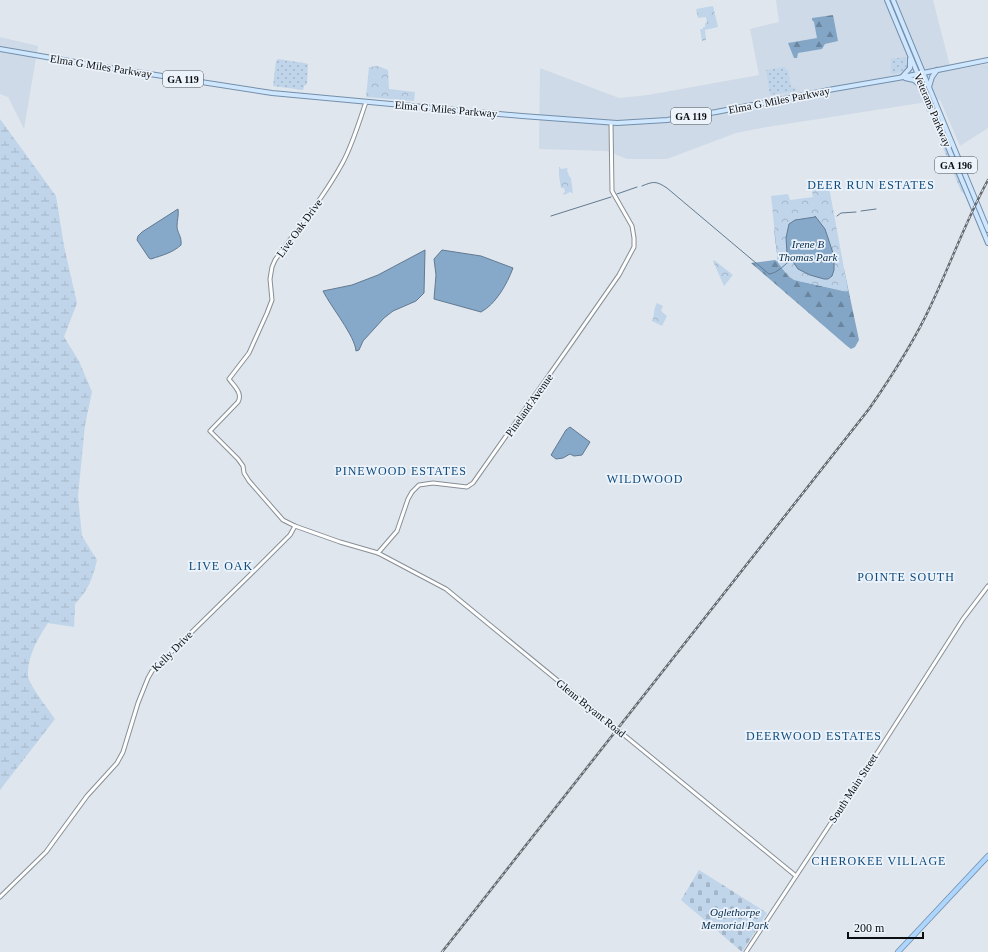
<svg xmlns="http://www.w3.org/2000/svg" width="988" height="952" font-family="'Times New Roman',serif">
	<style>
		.built { fill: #cedae7 }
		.grass { fill: url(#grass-dots) }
		.forest { fill: url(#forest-firs) }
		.wetland { fill: url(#wetland-marsh) }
		.cemetery { fill: url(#cemetery-stones) }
		.park { fill: url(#park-crowns) }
		.water { fill: #86a8c9; stroke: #617a92 }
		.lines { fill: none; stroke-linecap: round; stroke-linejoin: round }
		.stream { stroke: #617a92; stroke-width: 1 }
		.minor-casing { stroke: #888f96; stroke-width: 5 }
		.major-casing { stroke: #748faa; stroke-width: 6 }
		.highway-casing { stroke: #748faa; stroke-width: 6 }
		.minor { stroke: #fff; stroke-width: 3 }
		.major { stroke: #cee6fe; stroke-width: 4 }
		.highway { stroke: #add5fd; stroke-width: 4.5 }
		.rail-casing { stroke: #64696d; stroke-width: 2.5 }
		.rail { stroke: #ecf3fb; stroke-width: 1; stroke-dasharray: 3; stroke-linecap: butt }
		.labels { text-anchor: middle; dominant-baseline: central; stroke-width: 3.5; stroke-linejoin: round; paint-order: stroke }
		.shield { fill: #ecf3fb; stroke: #4e5356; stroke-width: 1 }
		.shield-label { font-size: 10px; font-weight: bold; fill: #0b0e10 }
		.street-label { font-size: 11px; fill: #0b0e10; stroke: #ecf3fb }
		.park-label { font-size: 11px; font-style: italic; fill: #052c4d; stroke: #ecf3fb }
		.neighbourhood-label { font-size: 12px; letter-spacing: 1px; fill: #0f4a7b; stroke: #ecf3fb }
	</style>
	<defs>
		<pattern id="grass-dots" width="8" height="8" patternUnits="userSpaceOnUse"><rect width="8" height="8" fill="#c0d5ea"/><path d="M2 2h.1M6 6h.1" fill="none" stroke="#a4b6c8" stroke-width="1.8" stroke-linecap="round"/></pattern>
		<pattern id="forest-firs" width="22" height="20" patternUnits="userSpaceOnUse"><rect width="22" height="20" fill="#83a5c6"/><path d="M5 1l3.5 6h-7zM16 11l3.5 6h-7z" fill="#69859f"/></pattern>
		<pattern id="wetland-marsh" width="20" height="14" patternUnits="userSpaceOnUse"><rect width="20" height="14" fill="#c0d5ea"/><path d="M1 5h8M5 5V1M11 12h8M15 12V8" fill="none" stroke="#a4b6c8"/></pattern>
		<pattern id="cemetery-stones" width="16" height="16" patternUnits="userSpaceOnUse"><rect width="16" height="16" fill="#c0d5ea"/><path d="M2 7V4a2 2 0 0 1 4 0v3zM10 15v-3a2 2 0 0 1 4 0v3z" fill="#a4b6c8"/></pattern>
		<pattern id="park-crowns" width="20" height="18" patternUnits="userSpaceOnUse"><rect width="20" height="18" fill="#c0d5ea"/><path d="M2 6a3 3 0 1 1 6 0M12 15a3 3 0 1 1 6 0" fill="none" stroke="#a4b6c8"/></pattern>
	</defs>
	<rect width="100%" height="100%" fill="#dfe6ed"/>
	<!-- built -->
	<g class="built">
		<polygon points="776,0 933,0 951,70 988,64 988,128 960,146 940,100 767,127 736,133 667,159 627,159 607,151 539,149 540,68 619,98 648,95 759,75 750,29 779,22"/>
		<polygon points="0,37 38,46 24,129 8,97 0,94"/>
	</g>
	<!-- grass -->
	<g class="grass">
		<path d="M 905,57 C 912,71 902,72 891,74 L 891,59 Z"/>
		<polygon points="278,59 304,63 308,64 307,84 304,86 303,90 273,86 276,61"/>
		<polygon points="784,67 788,71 791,87 794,88 796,87 796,89 794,91 770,95 766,70"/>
		<polygon points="924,100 926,101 966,196 961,191 931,119 922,101"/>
	</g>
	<!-- forest -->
	<g class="forest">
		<polygon points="833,15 838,41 825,44 822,49 798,53 797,58 794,58 788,43 817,38 814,22 812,20 812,18"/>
		<polygon points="774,229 799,281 832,288 844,269 859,340 855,347 851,349 847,346 751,263 775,260 778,262"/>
	</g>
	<!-- wetland -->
	<path class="wetland" d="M 0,119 L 56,196 L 64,246 L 77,303 L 64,337 L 79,361 L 92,392 L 85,425 L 78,496 L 82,536 L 97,560 C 92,580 89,589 75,604 L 74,627 L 48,623 C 38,638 27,657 28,676 C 29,685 49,710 55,719 L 0,790 Z"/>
	<!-- cemetery -->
	<polygon class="cemetery" points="699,870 767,913 742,952 681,900"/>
	<!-- park -->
	<g class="park">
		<polygon points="713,6 718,27 705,30 706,40 702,41 700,29 703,29 703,27 705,27 705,23 707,23 706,17 698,18 696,9"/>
		<polygon points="378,66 388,70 389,89 415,92 414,101 366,97 369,67"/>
		<polygon points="559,167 560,167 561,169 568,168 567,170 569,176 571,178 573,193 570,192 564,195 563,193 565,192 564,188 561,188 559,176"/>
		<polygon points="829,187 848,290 847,292 794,280 788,276 778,263 771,196 788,194 790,200 813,197 812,190"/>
		<polygon points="714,260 733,275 724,286 713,261"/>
		<path d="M 657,303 L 663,306 L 661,311 L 667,316 L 662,326 L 652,321 C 655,315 653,309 657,303 Z"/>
	</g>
	<!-- water -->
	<g class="water">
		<path d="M 178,209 C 179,215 177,220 177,226 C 177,233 182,236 181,245 C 172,253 163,255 151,259 L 149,258 L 137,240 L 138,236 L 142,232 Z"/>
		<polygon points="815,216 825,229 834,256 834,270 832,276 828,279 824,279 810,275 798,269 787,253 786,238 789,224 795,220 815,217"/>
		<path d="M 425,250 L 424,293 L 416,301 L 393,311 L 384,318 L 363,341 L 359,350 L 356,351 C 355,336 331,307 323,291 L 352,285 L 378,275 Z"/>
		<path d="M 442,250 L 481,256 L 513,268 C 507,284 496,304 481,312 L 434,299 L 436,275 L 434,259 Z"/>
		<polygon points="570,427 590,442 582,455 574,456 570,454 563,458 556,459 551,455 566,430"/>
	</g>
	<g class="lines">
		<!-- stream -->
		<g class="stream">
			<path d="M 642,186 C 654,181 656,181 667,188 L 769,274 C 778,273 785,264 792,259"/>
			<polyline points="617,194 637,187"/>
			<polyline points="861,211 876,209"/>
			<polyline points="551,216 611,197"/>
			<polyline points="837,216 841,213 856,212"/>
		</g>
		<!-- minor casing -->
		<g class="minor-casing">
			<g id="minor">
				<path d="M 366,102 C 359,122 353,143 343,162 C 324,197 298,228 275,260 L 272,267 L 270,279 L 272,300 L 267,313 L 249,353 L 229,379 C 234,386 243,393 238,402 L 210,431 L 238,459 L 243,466 L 244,473 L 249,481 L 283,520 L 295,526 L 340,542 L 378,553 L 446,589 L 796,876"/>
				<polyline points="378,553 397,531 408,499 412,492 419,485 433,483 467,487 473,483 573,341 619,275 634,247 634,238 632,226 612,191 611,123"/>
				<polyline points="0,897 46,852 87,796 117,763 123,752 138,703 148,678 152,671 257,568 290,535 295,526"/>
				<polyline points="746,952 879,750 963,619 988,586"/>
			</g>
		</g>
		<!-- major casing -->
		<g class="major-casing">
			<g id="major">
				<polyline points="887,0 988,243"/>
				<polyline points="893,0 988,230"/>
				<polyline points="0,49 98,66 272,93 522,116 617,123 667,120 716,112 800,96 834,89 898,78 988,60"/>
				<polyline points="902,77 910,68 910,59"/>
				<polyline points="905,78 914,80 921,86"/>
				<polyline points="929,87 932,77 937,70"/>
			</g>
		</g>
		<!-- highway casing -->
		<g class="highway-casing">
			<polyline id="highway" points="898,952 988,856"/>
		</g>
		<!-- minor -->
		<use href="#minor" class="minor"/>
		<!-- major -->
		<use href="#major" class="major"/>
		<!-- highway -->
		<use href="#highway" class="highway"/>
		<!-- rail casing -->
		<g class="rail-casing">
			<path id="rail" d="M 442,952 L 869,409 C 892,376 914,342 931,305 C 951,263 966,220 988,180"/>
		</g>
		<!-- rail -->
		<use href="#rail" class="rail"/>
	</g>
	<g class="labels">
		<!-- shield labels -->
		<g class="shield">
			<rect x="163" y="71" width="40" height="16" rx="3"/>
			<rect x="671" y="108" width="40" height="16" rx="3"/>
			<rect x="935" y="157" width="42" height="16" rx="3"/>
		</g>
		<g class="shield-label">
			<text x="183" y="79">GA 119</text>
			<text x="691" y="116">GA 119</text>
			<text x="956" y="165">GA 196</text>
		</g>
		<!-- street labels -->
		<g class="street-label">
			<text transform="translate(101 66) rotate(9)">Elma G Miles Parkway</text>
			<text transform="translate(779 100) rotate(-11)">Elma G Miles Parkway</text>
			<text transform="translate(446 109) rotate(5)">Elma G Miles Parkway</text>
			<text transform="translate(933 110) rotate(67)">Veterans Parkway</text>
			<text transform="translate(299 228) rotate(-54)">Live Oak Drive</text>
			<text transform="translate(529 405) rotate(-55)">Pineland Avenue</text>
			<text transform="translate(172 651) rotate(-45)">Kelly Drive</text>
			<text transform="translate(591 708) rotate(39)">Glenn Bryant Road</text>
			<text transform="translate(853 788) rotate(-57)">South Main Street</text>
		</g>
		<!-- park labels -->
		<g class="park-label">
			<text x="808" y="244">Irene B<tspan x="808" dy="13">Thomas Park</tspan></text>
			<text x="735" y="912">Oglethorpe<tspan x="735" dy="13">Memorial Park</tspan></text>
		</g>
		<!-- neighbourhood labels -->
		<g class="neighbourhood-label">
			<text x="871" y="185">DEER RUN ESTATES</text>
			<text x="401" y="471">PINEWOOD ESTATES</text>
			<text x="645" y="479">WILDWOOD</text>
			<text x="221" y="566">LIVE OAK</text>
			<text x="906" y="577">POINTE SOUTH</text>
			<text x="814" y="736">DEERWOOD ESTATES</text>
			<text x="879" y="861">CHEROKEE VILLAGE</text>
		</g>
	</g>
	<!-- scale -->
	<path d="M848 932v6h75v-6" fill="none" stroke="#0b0e10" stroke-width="2"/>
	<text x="854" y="932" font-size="12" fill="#0b0e10" stroke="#ecf3fb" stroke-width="3" paint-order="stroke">200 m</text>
</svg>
